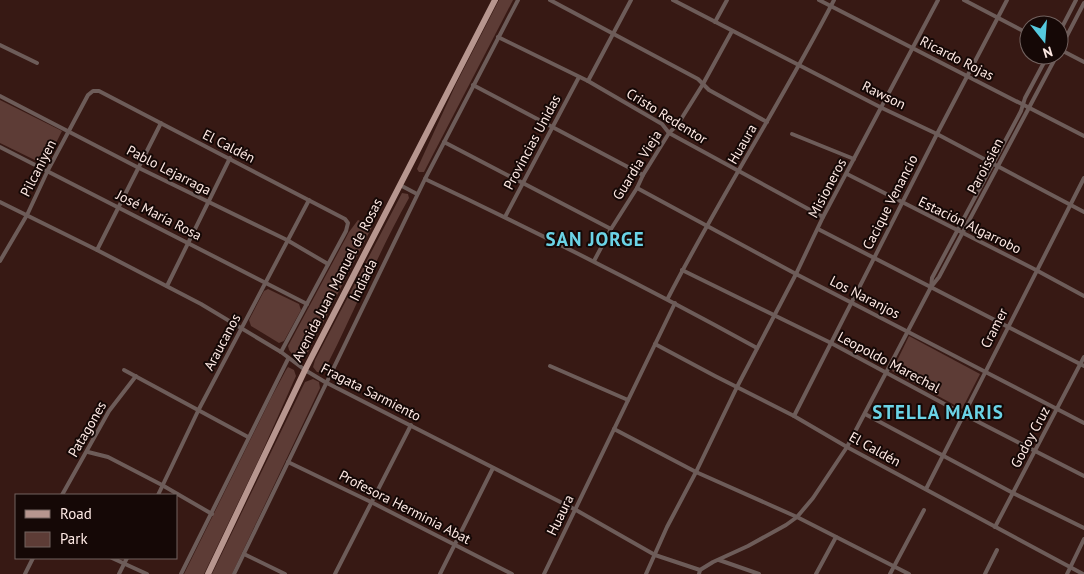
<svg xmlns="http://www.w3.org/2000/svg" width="1084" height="574" font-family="'PT Sans',sans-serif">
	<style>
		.green { fill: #5d3c36 }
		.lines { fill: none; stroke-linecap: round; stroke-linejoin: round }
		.street { stroke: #6d5c59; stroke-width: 4 }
		.primary { stroke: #b7968f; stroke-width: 6 }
		.labels { text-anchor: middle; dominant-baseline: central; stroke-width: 4; stroke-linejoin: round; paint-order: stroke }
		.street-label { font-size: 14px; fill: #fee9e4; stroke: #150806 }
		.district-label { font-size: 19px; font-weight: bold; letter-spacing: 1px; fill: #6bd3e6; stroke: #150806 }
	</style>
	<rect width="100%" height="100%" fill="#371914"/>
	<!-- green -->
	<g class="green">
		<polygon points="499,0 513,0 424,172 419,172 417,169 456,84"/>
		<polygon points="0,100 62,131 45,165 0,143"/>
		<path d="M 402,193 L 408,194 L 409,198 C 377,255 353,315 323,373 L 317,372 L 313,367 L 315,360 Z"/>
		<polygon points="358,220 372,227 308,352 299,358 295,358 289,350 288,346 349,232"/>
		<polygon points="268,289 299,304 301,310 284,341 279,343 251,326 249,320 264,291"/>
		<polygon points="909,336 980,374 962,409 892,371"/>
		<polygon points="288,367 294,370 296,376 259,459 204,574 184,574 271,398 286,370"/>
		<polygon points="313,379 319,382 320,388 232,574 212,574 302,388 305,382"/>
	</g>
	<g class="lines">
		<!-- street -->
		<g class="street">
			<polyline points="550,0 698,79 709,90 767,122"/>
			<polyline points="673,0 882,108 937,134 1084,212"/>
			<polyline points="819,0 1084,136"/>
			<polyline points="964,0 1029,34"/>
			<polyline points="715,22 727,0"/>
			<polyline points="1059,33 1076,0"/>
			<polyline points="498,37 588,81 662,124 669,133 823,217"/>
			<polyline points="0,45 37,63"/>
			<polyline points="1059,49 1084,62"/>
			<polyline points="1059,51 1084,3"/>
			<polyline points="588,81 631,0"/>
			<polyline points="473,85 643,175"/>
			<polyline points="0,96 139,168 287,240 328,264"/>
			<polyline points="792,134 854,159"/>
			<polyline points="444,142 611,229"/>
			<polyline points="0,147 307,304"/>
			<polyline points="847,174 1036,270 1084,296"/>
			<path d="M 425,179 C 537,232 648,288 757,348"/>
			<polyline points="400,185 417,194"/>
			<polyline points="637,188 796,274 1084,423"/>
			<polyline points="0,202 97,250 201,304 281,352 305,370 325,382 576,510 655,555 700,570"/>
			<polyline points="505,217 579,77"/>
			<polyline points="818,229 1084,366"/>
			<polyline points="97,250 161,123"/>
			<polyline points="0,261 27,215 48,170 88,95 93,91 99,91 345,219 348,223 346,231 281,352"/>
			<polyline points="594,261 611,229 637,188 643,175 669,133 678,124 703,84 732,31"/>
			<polyline points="682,270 831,343 963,414 1084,476"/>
			<polyline points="167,286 230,158"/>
			<polyline points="931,287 932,278 1021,111 1025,98 1048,55"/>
			<path d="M 668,298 C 720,197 782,101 834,0"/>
			<polyline points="655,344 715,376 794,416 847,447 1083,574"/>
			<polyline points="550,366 628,400"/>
			<polyline points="124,370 248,437"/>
			<polyline points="865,414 1013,493 1084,528"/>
			<polyline points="794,416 937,134 1007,0"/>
			<polyline points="614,429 696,472 797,517 909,574"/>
			<polyline points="88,452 108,457 162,485 212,514"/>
			<polyline points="288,462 371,502 512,574"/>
			<polyline points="926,489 1084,178"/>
			<polyline points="62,495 109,411 136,376"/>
			<polyline points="158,495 199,409 309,200"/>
			<polyline points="995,527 1084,357"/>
			<polyline points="244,554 285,574"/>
			<polyline points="112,558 147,574"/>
			<polyline points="719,560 759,574"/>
			<polyline points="25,574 33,558"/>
			<polyline points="119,574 127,558"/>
			<polyline points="181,574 288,359"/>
			<polyline points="234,574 425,179 518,0"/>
			<polyline points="335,574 411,425"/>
			<polyline points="440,574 493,468"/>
			<polyline points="544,574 675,303"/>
			<polyline points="646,574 667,527 696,472 737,387 796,274 823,217 938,0"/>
			<polyline points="699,574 700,570 713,562 748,546 786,525 797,517 813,498 847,447 931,287 939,277 1057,55"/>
			<polyline points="816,574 836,537"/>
			<polyline points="890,574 924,510"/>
			<polyline points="985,574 997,550"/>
			<polyline points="1067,574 1084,539"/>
		</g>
		<!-- primary -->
		<polyline class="primary" points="208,574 305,370 495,0"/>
	</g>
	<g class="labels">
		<!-- street labels -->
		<g class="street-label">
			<text transform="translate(957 58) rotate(27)">Ricardo Rojas</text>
			<text transform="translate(884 95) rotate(26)">Rawson</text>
			<text transform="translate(667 116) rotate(32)">Cristo Redentor</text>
			<text transform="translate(532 142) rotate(-62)">Provincias Unidas</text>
			<text transform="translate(742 144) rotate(-60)">Huaura</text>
			<text transform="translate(229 146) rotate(27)">El Caldén</text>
			<text transform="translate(637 165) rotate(-58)">Guardia Vieja</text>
			<text transform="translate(985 166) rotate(-62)">Paroissien</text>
			<text transform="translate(38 168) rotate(-63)">Pilcaniyen</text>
			<text transform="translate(169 170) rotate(27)">Pablo Lejarraga</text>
			<text transform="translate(827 188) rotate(-62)">Misioneros</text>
			<text transform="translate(890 202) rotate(-63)">Cacique Venancio</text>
			<text transform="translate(159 215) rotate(27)">José María Rosa</text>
			<text transform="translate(970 225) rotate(26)">Estación Algarrobo</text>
			<text transform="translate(337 280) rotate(-63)">Avenida Juan Manuel de Rosas</text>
			<text transform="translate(363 280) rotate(-64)">Indiada</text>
			<text transform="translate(865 297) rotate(27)">Los Naranjos</text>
			<text transform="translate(994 328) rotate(-63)">Cramer</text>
			<text transform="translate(222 342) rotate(-62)">Araucanos</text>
			<text transform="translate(889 362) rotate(28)">Leopoldo Marechal</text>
			<text transform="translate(371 392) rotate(27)">Fragata Sarmiento</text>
			<text transform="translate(87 429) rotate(-60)">Patagones</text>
			<text transform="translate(1030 437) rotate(-62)">Godoy Cruz</text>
			<text transform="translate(875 449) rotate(29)">El Caldén</text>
			<text transform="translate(405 507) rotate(27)">Profesora Herminia Abat</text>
			<text transform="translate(560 515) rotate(-64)">Huaura</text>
		</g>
		<!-- district labels -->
		<g class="district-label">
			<text x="595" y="239">SAN JORGE</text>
			<text x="938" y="412">STELLA MARIS</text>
		</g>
	</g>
	<!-- legend -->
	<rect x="15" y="494" width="162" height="65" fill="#150806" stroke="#72625f"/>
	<rect x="25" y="510" width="25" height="8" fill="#b7968f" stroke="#72625f"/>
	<text x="60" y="519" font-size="15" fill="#fee9e4">Road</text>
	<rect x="25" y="532" width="25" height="15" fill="#5d3c36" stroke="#72625f"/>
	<text x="60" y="544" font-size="15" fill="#fee9e4">Park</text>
	<!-- north arrow -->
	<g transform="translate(1044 40) rotate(163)"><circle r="24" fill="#150806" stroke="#72625f"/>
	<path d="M0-4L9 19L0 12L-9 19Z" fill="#55cadf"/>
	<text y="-8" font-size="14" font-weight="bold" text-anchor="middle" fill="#fee9e4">N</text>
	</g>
</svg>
